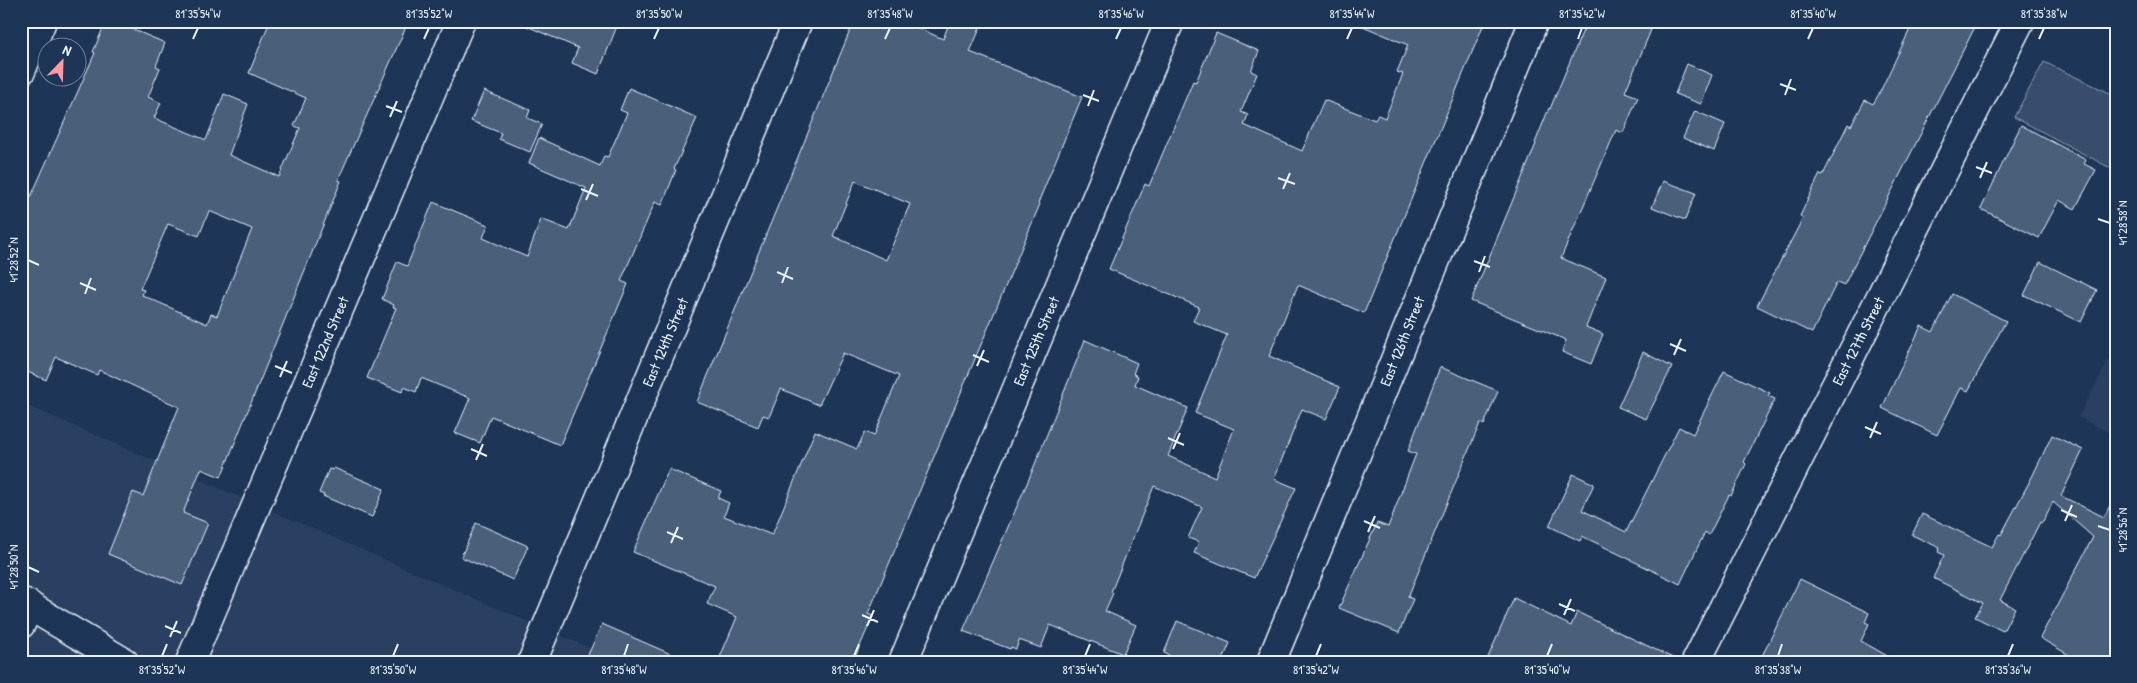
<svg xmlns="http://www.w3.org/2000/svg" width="2137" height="683" font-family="'Patrick Hand',sans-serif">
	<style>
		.built { fill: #2a4162 }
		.green { fill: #374d6c; stroke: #909fb2 }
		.building { fill: #495e7a; stroke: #e8f1f8; fill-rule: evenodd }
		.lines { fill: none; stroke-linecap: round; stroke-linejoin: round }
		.minor-casing { stroke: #e8f1f8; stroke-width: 31 }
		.tertiary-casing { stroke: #e8f1f8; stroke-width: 31 }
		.minor { stroke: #1d3557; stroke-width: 28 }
		.tertiary { stroke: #1d3557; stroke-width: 28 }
		.ticks { fill: none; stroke: #e8f1f8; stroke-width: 2 }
		.labels { text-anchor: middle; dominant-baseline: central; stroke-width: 4.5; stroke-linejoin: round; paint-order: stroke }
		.street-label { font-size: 15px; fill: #e8f1f8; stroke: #1d3557 }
		.neatline { fill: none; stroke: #e8f1f8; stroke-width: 2 }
		.ticks-label { font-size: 12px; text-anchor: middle; fill: #e8f1f8 }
	</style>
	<rect width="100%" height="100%" fill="#1d3557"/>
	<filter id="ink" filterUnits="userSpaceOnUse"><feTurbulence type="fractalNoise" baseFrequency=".02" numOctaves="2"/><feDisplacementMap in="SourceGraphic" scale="10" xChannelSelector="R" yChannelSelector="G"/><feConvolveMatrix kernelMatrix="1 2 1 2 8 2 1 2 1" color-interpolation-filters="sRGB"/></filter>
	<g filter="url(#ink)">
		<!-- built -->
		<g class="built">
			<polygon points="2116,347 2116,436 2078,417"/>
			<polygon points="21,403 622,662 21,662"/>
		</g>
		<!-- green -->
		<polygon class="green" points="2044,62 2116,96 2116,171 2014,117"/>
		<!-- building -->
		<g class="building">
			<path d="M 106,21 L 113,21 L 165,43 L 156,66 L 160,68 L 148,97 L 161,103 L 154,118 L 206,140 L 224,94 L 248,104 L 229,155 L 279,177 L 300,128 L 294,126 L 306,98 L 249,73 L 270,21 L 393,21 L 406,27 L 338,180 L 341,181 L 221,477 L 201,469 L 183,513 L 208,523 L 182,585 L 108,554 L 133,492 L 143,496 L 179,407 L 99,370 L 97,375 L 56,357 L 46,380 L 21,369 L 21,219 L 95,53 L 93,52 ZM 209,211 L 252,229 L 217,316 L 211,314 L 207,324 L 142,295 L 144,290 L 140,289 L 168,224 L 199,236 Z"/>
			<polygon points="515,21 619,21 598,74 572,63 578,48"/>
			<path d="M 854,21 L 902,21 L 943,39 L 950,21 L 983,21 L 970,52 L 1082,97 L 1038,203 L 1040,204 L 868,614 L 873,616 L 853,662 L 718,662 L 737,617 L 707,604 L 715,586 L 633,552 L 669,469 L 721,491 L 718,498 L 729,503 L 724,516 L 772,535 L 815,431 L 857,449 L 865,432 L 874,436 L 899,376 L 843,353 L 819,405 L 781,389 L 769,417 L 763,415 L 758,427 L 697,402 ZM 855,181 L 910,204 L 886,260 L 833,236 Z"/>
			<polygon points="1351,21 1485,21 1364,313 1298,285 1269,356 1340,387 1326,419 1302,409 1274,479 1296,488 1254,578 1194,553 1199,542 1188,538 1202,507 1154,486 1111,592 1113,593 1105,611 1136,625 1123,654 1050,625 1041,648 1019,640 1016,649 1011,647 1010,649 963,631 1031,474 1085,340 1137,363 1133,374 1138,376 1135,385 1188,408 1168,456 1215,477 1234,429 1195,413 1227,335 1193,321 1199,307 1109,269 1145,184 1149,186 1193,81 1196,82 1216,33 1259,51 1251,71 1257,74 1241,112 1248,115 1244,125 1302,151 1324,100 1375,120 1378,115 1385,118 1403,74 1397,72 1408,45"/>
			<polygon points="1587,21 1628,21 1651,30 1625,92 1638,97 1623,133 1616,130 1561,258 1606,277 1586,327 1603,334 1591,364 1562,352 1566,340 1471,301 1536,144 1535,143 1549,108 1550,109"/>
			<polygon points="1914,21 1978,21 1844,285 1837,282 1812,333 1757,306 1803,218 1800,216 1820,174 1823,175 1848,124 1851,126 1865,100 1873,104 1879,94"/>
			<polygon points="1687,64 1712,75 1701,104 1675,94"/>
			<polygon points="629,88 697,118 674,169 676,170 662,205 655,202 621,281 628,284 560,445 491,416 480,443 455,433 470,398 421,378 416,392 404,387 402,392 367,378 396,308 393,307 394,305 382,299 397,262 407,266 433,202 488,225 483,238 527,257 541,219 569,230 586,188 529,163 539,138 600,166 604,156 608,157 627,113 620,110"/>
			<polygon points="484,91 530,110 527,118 542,124 530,152 499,139 501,133 471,121"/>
			<polygon points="1695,111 1725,124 1714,151 1683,138"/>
			<polygon points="2021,125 2086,160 2084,164 2096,170 2075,209 2059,200 2039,238 1981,209"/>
			<polygon points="1663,181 1696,193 1685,220 1652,207"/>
			<polygon points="2040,262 2097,290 2081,322 2024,295"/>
			<polygon points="1952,294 2006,321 1968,391 1961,388 1937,435 1882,408 1921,326 1933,332"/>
			<polygon points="1643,352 1672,367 1646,419 1618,407"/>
			<polygon points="1440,367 1498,391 1484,425 1480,423 1408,597 1413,599 1399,633 1339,608 1377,523 1388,527 1416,454 1408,451"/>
			<polygon points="1724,371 1770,393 1768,396 1775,399 1744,462 1746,464 1731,496 1729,495 1709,535 1705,532 1680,584 1582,536 1580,541 1549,526 1573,474 1594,484 1582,510 1626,532 1679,427 1693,434"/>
			<polygon points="2052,435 2083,450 2061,496 2104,517 2116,494 2116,662 2081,662 2040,638 2093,537 2053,502 2042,523 2040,522 2000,600 2015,608 2003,631 1975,617 1983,603 1933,578 1944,555 1938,552 1940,548 1912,535 1922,514 1992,547 1999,534 2001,535 2033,475"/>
			<polygon points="334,468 384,489 372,517 323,496 324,495 319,493 329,469 333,470"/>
			<polygon points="476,523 528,546 513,580 461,557"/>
			<polygon points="1800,579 1869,613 1865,622 1869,624 1861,641 1898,662 1759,662"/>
			<polygon points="1514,598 1571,626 1577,612 1681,662 1486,662"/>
			<polygon points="1177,621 1230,643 1222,662 1185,662 1164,653"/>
			<polygon points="602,624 689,662 604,662 588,655"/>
		</g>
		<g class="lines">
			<!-- minor casing -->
			<g class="minor-casing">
				<g id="minor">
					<polyline points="21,71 42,21"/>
					<polyline points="21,624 29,605"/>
					<polyline points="190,662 461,21"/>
					<polyline points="532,662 798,21"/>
					<polyline points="903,662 1170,21"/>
					<polyline points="1271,662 1534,21"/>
					<polyline points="1696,662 2020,21"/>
				</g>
			</g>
			<!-- tertiary casing -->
			<g class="tertiary-casing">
				<polyline id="tertiary" points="21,601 124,662"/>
			</g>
			<!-- minor -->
			<use href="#minor" class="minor"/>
			<!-- tertiary -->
			<use href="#tertiary" class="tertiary"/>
		</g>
	</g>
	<!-- ticks -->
	<path class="ticks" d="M 193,39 L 198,28M 424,39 L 429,28M 654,39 L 659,28M 885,39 L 890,28M 1116,39 L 1121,28M 1347,39 L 1352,28M 1578,39 L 1582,28M 1808,39 L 1813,28M 2039,39 L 2044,28M 1780,84 L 1796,90M 1083,95 L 1099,101M 1785,95 L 1791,79M 386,106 L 402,112M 1088,106 L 1094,90M 390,117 L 397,101M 1976,167 L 1992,173M 1278,178 L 1295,184M 1980,178 L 1987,162M 581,189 L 598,196M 1283,189 L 1290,173M 586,200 L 593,184M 2098,219 L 2110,223M 28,260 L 39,265M 1474,261 L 1490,267M 777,272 L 793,279M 1479,272 L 1485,256M 80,283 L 96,290M 782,283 L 788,267M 85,294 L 91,278M 1670,344 L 1686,351M 973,355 L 989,362M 1674,355 L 1681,339M 275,366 L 292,373M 977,366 L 984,350M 280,377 L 287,361M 1865,427 L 1881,434M 1168,438 L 1184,445M 1870,438 L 1877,422M 471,449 L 487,456M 1173,449 L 1180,433M 476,460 L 483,444M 2061,510 L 2077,517M 1364,521 L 1380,528M 2065,521 L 2072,505M 2098,526 L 2110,530M 667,532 L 683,539M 1368,532 L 1375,516M 671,543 L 678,527M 28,567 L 39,572M 1559,604 L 1575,611M 862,615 L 878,622M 1564,615 L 1571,599M 165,626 L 181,633M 867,626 L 874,610M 170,637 L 177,621M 162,656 L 167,644M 393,656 L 398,644M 624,656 L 628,644M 854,656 L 859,644M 1085,656 L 1090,644M 1316,656 L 1321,644M 1547,656 L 1552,644M 1778,656 L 1782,644M 2008,656 L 2013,644"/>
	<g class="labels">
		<!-- street labels -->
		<g class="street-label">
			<text transform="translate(1036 341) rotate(-67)">East 125th Street</text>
			<text transform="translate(1402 341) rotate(-68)">East 126th Street</text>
			<text transform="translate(1858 341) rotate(-63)">East 127th Street</text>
			<text transform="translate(325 342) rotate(-67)">East 122nd Street</text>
			<text transform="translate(665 342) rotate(-67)">East 124th Street</text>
		</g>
	</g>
	<!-- margin -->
	<rect width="2137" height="683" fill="none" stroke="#1d3557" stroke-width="55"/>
	<!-- north arrow -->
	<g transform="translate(62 62) rotate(23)"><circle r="24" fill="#1d3557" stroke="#6e8097"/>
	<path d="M0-4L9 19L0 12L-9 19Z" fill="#ff9aa2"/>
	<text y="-8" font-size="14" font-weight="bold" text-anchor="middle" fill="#e8f1f8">N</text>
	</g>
	<rect x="28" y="28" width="2082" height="628" class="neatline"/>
	<g class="ticks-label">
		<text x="198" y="18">81°35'54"W</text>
		<text x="429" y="18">81°35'52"W</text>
		<text x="659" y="18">81°35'50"W</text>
		<text x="890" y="18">81°35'48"W</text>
		<text x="1121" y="18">81°35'46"W</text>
		<text x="1352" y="18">81°35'44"W</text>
		<text x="1582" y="18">81°35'42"W</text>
		<text x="1813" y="18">81°35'40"W</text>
		<text x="2044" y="18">81°35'38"W</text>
		<text transform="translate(2123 223) rotate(-90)" y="4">41°28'58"N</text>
		<text transform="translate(14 260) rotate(-90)" y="4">41°28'52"N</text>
		<text transform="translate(2123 530) rotate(-90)" y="4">41°28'56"N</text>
		<text transform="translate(14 567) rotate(-90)" y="4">41°28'50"N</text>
		<text x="162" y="674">81°35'52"W</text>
		<text x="393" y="674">81°35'50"W</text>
		<text x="624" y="674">81°35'48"W</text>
		<text x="854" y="674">81°35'46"W</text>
		<text x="1085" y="674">81°35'44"W</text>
		<text x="1316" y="674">81°35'42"W</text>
		<text x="1547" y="674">81°35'40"W</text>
		<text x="1778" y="674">81°35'38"W</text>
		<text x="2008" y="674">81°35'36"W</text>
	</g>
</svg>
